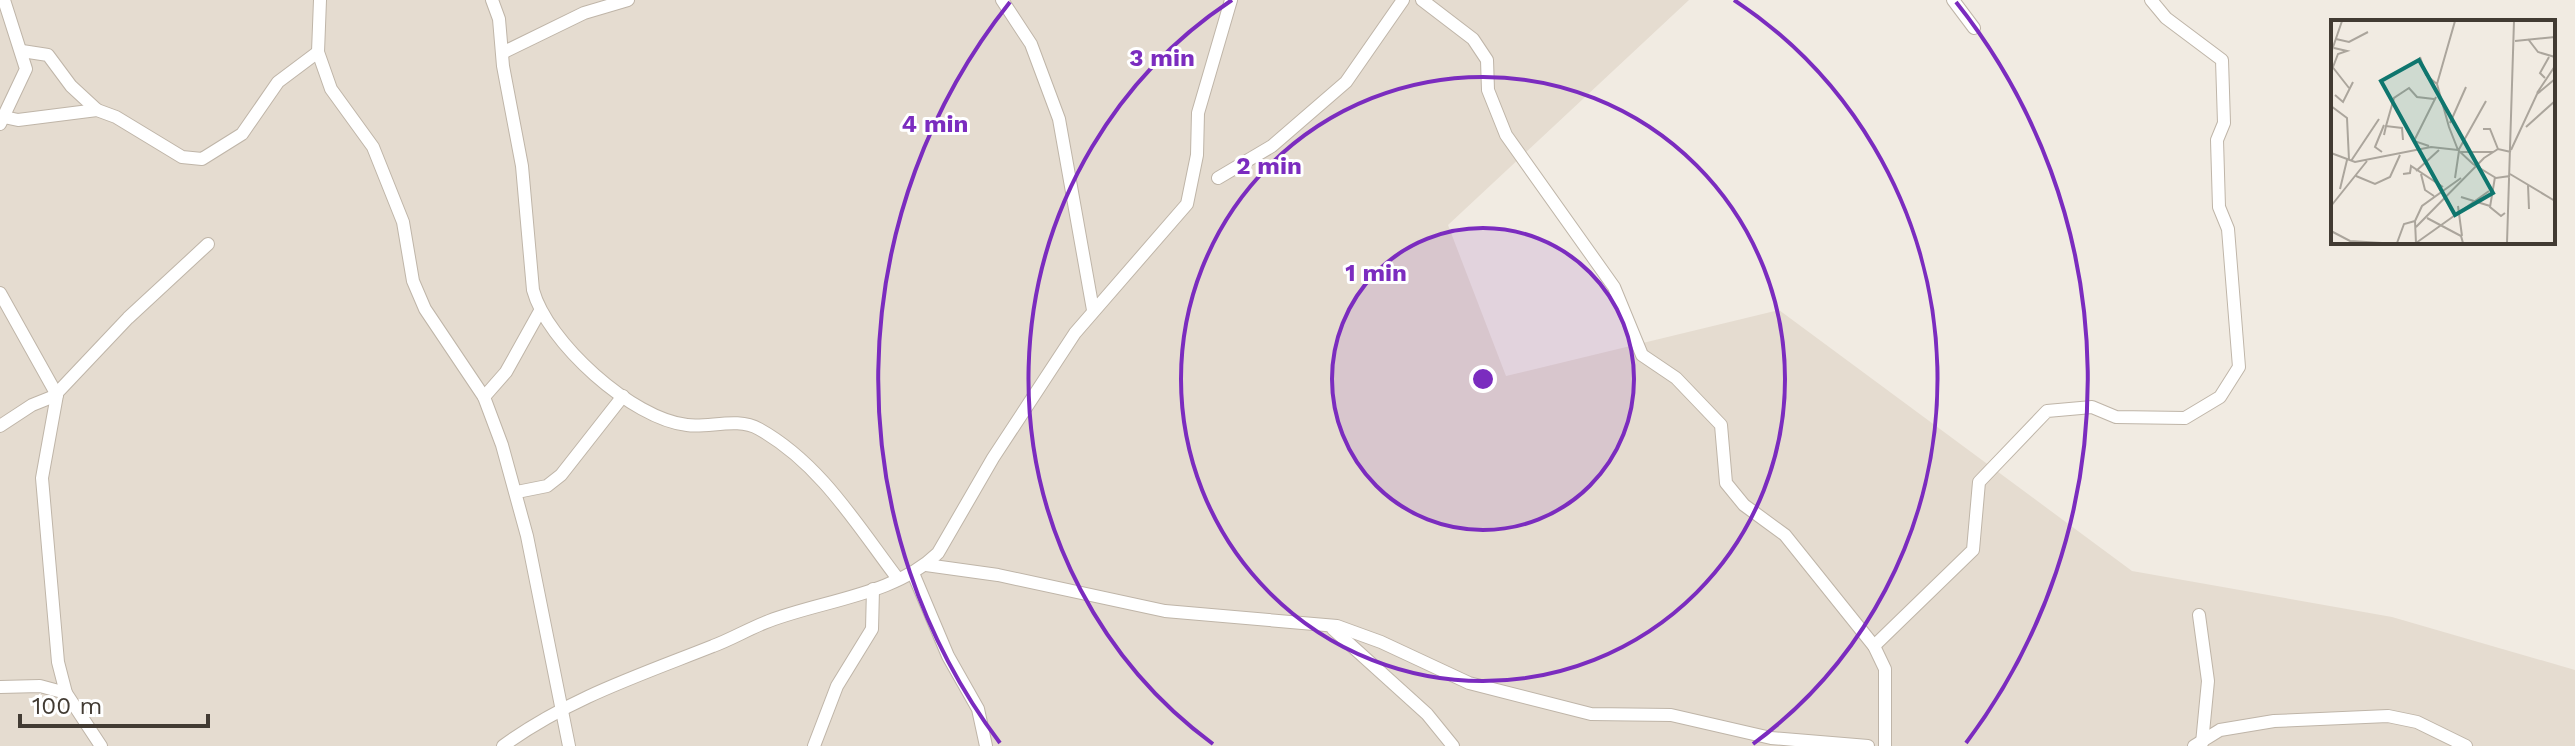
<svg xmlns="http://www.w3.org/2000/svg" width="2575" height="746" font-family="'Work Sans',sans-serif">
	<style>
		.residential { fill: #e5dcd0 }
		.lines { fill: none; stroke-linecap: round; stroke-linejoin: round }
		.minor-casing { stroke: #bfb5a8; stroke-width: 14 }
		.minor { stroke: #fff; stroke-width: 12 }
		.ring { fill: none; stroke: #7b2cbf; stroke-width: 4 }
		.inset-road { fill: none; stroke: #aba59c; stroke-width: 2 }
		.view { fill: #0f766e; fill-opacity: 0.15; stroke: #0f766e; stroke-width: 4 }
		.inset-edge { fill: none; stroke: #423b33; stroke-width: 4 }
		.centre { fill: #7b2cbf; stroke: #fff; stroke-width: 4 }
		.ring-label { font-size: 24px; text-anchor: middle; font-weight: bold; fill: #7b2cbf; stroke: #fff; stroke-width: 6; stroke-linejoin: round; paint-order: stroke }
	</style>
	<rect width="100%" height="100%" fill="#f1ebe2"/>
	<!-- residential -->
	<polygon class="residential" points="0,0 1689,0 1448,225 1506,376 1779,310 2132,571 2392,617 2575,670 2575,746 0,746"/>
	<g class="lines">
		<!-- minor casing -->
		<g class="minor-casing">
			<g id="minor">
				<polyline points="320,0 318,52 331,89 373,147 403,222 413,281 425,309 484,397 502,445 527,536 569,746"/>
				<path d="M 492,0 L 499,19 L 503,66 L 522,166 L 533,290 C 547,342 632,419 687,425 C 709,428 738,417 759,429 C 820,463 857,525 898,579"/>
				<polyline points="1002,0 1031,44 1059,119 1093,310"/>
				<polyline points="1422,0 1473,39 1487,60 1488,90 1506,135 1614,287 1642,355 1676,378 1721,425 1726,483 1744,505 1785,535 1874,646 1885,669 1885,746"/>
				<polyline points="1953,0 1974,28"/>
				<polyline points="22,51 48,55 71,86 97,110"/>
				<polyline points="504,52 584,13 628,0"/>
				<polyline points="0,116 18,120 97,110 116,117 182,157 202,159 242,134 278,82 318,52"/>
				<polyline points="0,124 26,69 4,0"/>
				<polyline points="1218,178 1272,146 1346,82 1403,0"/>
				<polyline points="0,293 57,395 42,478 58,662 66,693 101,746"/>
				<polyline points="57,393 128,318 208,244"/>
				<polyline points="484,397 506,372 540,311"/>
				<polyline points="0,426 32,405 57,395"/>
				<polyline points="517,492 547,486 561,475 623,396"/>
				<polyline points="926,565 998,575 1165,611 1337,626 1381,642 1469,683 1591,714 1671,715 1771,738 1868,746"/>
				<polyline points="913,573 948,656 978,709 986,746"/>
				<polyline points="2199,615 2208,681 2202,743"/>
				<polyline points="1333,629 1427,714 1453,746"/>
				<polyline points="1874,646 1973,550 1979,482 2047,411 2092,407 2116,417 2185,418 2220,397 2239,367 2228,229 2219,207 2217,140 2224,123 2222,60 2166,18 2151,0"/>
				<polyline points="0,687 40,686 66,693"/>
				<path d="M 503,746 C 567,699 640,675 713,646 C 732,639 750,628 769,621 C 824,600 895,595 938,553 L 993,458 L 1075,333 L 1187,204 L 1197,155 L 1198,113 L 1231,0"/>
				<polyline points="814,746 837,686 872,629 873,589"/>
				<polyline points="2194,746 2220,730 2274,721 2388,716 2417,722 2466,746"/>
			</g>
		</g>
		<!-- minor -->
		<use href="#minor" class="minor"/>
	</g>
	<!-- distance rings -->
	<circle cx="1483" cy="379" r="151" fill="#7b2cbf" fill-opacity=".12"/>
	<g class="ring">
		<circle cx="1483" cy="379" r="151"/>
		<circle cx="1483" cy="379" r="302"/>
		<path d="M1213 744A454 454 0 0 1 1232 0M1734 0A454 454 0 0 1 1753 744"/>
		<path d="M1000 743A605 605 0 0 1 1010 2M1956 2A605 605 0 0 1 1966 743"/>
	</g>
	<!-- overview -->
	<g transform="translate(2331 20)">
		<rect width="224" height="224" fill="#f1ebe2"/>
		<path class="inset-road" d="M 124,1 L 106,64 L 118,107 L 127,130 L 142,144 L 165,158 L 179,156M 5,19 L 18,22 L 37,12M 197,19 L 207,32 L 224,37M 184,21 L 224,17M 0,33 L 11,1M 89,37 L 95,55 L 106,64M 0,45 L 18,68M 2,47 L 7,34 L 16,31 L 3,28M 214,58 L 209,53 L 218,37M 206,73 L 224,46M 4,75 L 12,82 L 22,62M 0,86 L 16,98 L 18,140M 119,103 L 135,67M 55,106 L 63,78 L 78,68 L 86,77 L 103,79M 195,107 L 224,81M 152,109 L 159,109 L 167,129M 53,115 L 55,106 L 71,108 L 72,120M 98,126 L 83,121 L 105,77M 180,130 L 206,74 L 224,59M 127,131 L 155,81M 51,132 L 44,127 L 53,105M 130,132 L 162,132M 0,133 L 24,142 L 100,127 L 127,130M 20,141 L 48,99M 85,151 L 108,130M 72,154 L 79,153 L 80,146 L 112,167M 90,154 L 94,170 L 103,176M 179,154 L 224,181M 25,156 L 44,164 L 59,157 L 69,135M 164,157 L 159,187 L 170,196 L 174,193M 124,158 L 128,131M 197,165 L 198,189M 9,169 L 16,140M 130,177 L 159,186M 0,186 L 36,141M 127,186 L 131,216M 96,198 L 130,216 L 132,223M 85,207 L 153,138 L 167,129 L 180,132M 0,211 L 19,221 L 51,223M 66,223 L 73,204 L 84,201M 85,223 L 158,171M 85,223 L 84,201 L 91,186 L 130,158M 176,223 L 183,1"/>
		<path class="view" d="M 88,40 L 162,173 L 124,195 L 50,61 Z"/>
		<rect width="224" height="224" class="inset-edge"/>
	</g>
	<circle cx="1483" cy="379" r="12" class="centre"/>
	<g class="ring-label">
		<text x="1162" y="66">3 min</text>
		<text x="935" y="132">4 min</text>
		<text x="1269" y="174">2 min</text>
		<text x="1376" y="281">1 min</text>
	</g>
	<!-- scale -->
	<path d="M20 714v12h188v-12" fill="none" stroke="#423b33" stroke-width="4"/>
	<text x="32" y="714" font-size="24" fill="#423b33" stroke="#ffffff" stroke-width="6" paint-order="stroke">100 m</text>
</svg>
